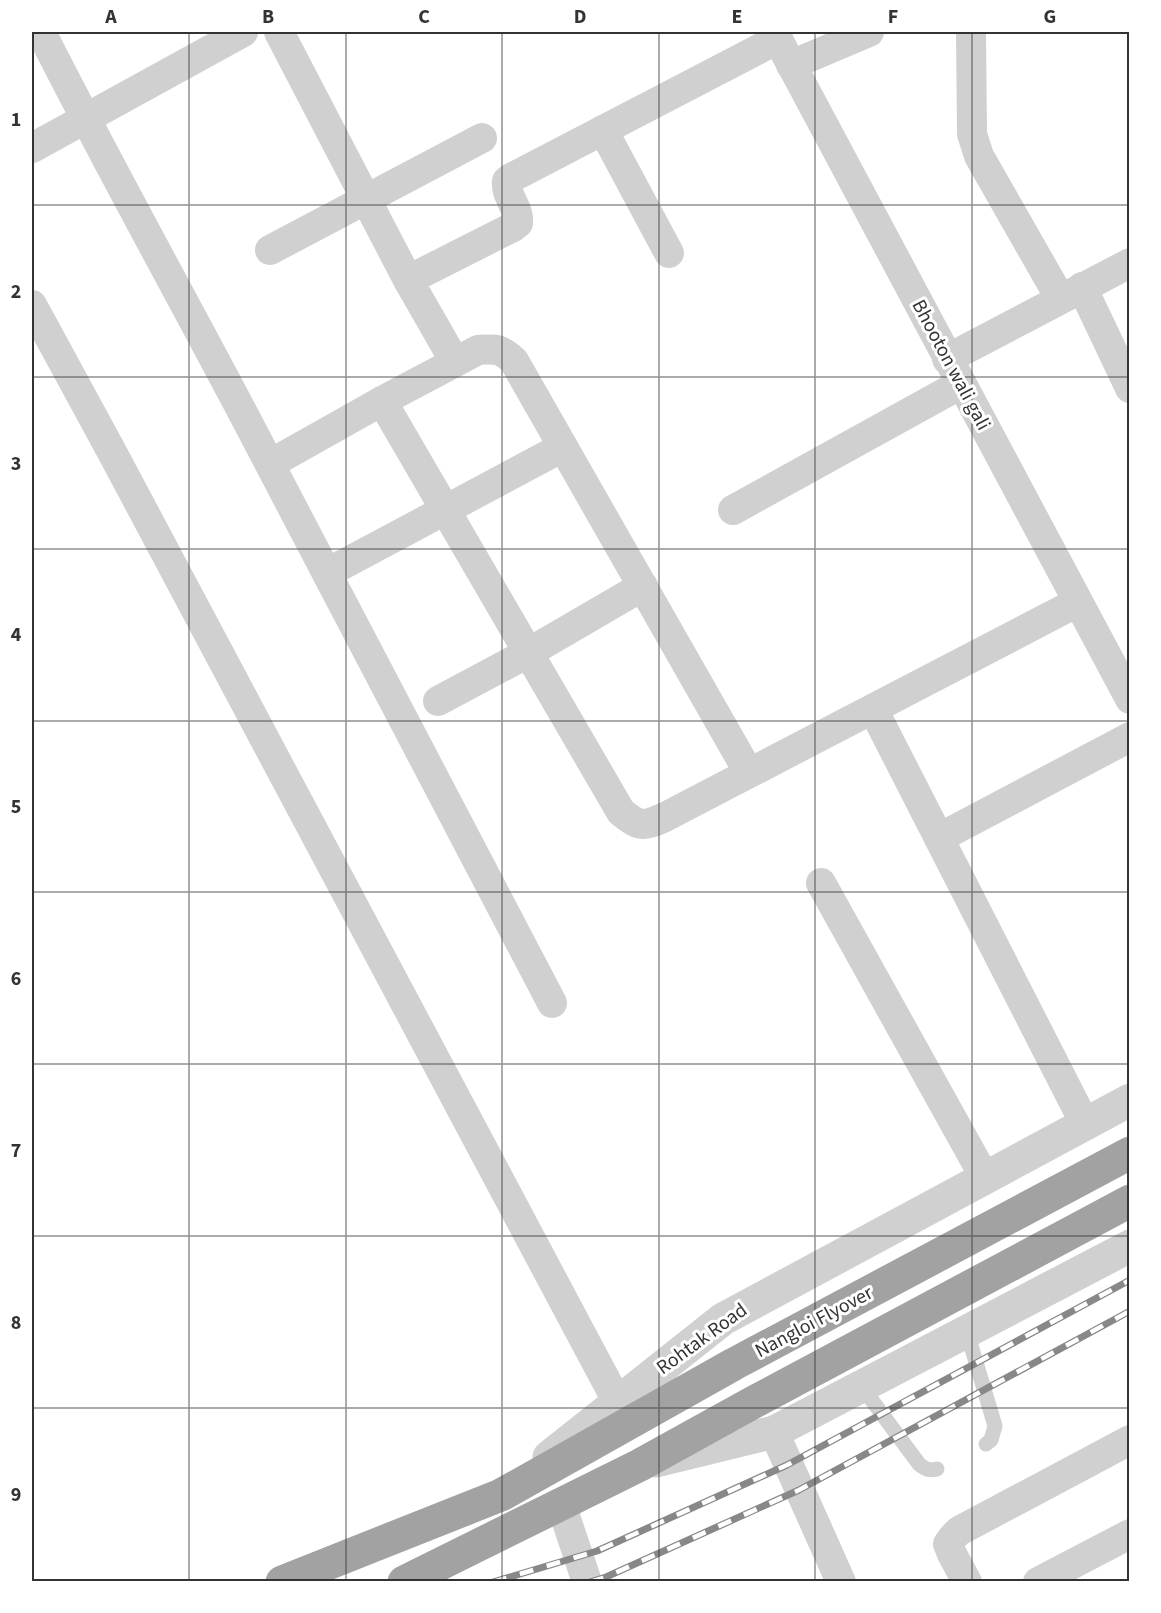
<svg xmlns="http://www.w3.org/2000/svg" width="1161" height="1613" font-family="'Source Sans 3',sans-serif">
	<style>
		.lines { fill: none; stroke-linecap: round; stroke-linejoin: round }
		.service { stroke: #d0d0d0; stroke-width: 15 }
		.minor { stroke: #d0d0d0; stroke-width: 30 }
		.tertiary { stroke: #d0d0d0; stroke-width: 33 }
		.trunk { stroke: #a2a2a2; stroke-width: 33 }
		.rail-casing { stroke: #888; stroke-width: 7 }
		.rail { stroke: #fff; stroke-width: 4.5; stroke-dasharray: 14; stroke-linecap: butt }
		.grid { fill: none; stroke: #333; stroke-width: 1.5; stroke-opacity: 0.55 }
		.labels { text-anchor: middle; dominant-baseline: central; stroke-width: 6; stroke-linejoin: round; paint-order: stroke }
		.street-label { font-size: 20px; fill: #333; stroke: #fff }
		.neatline { fill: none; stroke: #333; stroke-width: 2 }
		.grid-label { font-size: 20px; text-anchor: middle; font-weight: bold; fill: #333 }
	</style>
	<rect width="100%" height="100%" fill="#fff"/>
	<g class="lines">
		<!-- service -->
		<g class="service">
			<polyline points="967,1332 995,1426 991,1440 986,1444"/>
			<path d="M 862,1387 L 919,1464 C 925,1469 929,1471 937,1469"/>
		</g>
		<!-- minor -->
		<g class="minor">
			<path d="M 41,32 C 106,161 177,288 245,417 C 348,612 448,808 552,1003"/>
			<polyline points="279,32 408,280 455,362"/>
			<polyline points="774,32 1130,699"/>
			<polyline points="971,32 972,134 979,156 1060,298"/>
			<polyline points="791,65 869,32"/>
			<polyline points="603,130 669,253"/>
			<polyline points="32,148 243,32"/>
			<polyline points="270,250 482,138"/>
			<path d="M 408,280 L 513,227 L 518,223 C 520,208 505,197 507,181 L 511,178 L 778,39"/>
			<polyline points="1082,287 1130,388"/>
			<polyline points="32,305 113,454 618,1403"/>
			<polyline points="947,359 1130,263"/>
			<path d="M 382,401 L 621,812 C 640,827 643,827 665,817 L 1078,602"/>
			<path d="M 270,464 L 382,401 L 478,350 C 496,349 500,348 514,361 L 749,773"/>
			<polyline points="733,510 961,384"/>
			<polyline points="327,573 563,447"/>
			<polyline points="438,701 528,653 643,586"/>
			<polyline points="873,709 1085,1124"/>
			<polyline points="939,838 1130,737"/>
			<polyline points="821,883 985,1178"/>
			<polyline points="774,1432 841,1582"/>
			<polyline points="561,1504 587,1582"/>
			<polyline points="967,1582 952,1554 948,1544 953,1537 959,1531 1130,1440"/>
			<polyline points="1038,1582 1130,1534"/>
		</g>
		<!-- tertiary -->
		<g class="tertiary">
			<polyline points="549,1457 723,1319 1130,1100"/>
			<polyline points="656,1461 774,1432 1130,1246"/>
		</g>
		<!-- trunk -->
		<g class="trunk">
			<polyline points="282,1582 501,1495 734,1364 1130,1153"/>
			<polyline points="404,1582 640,1465 754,1402 1130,1201"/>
		</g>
		<!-- rail casing -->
		<g class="rail-casing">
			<g id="rail">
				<polyline points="493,1582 597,1551 787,1465 1130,1280"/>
				<polyline points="590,1582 606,1577 799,1490 1130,1311"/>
			</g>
		</g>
		<!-- rail -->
		<use href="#rail" class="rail"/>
	</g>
	<!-- grid -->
	<path class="grid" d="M 189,32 L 189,1582M 346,32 L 346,1582M 502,32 L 502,1582M 659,32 L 659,1582M 815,32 L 815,1582M 972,32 L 972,1582M 32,205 L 1130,205M 32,377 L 1130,377M 32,549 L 1130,549M 32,721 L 1130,721M 32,892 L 1130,892M 32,1064 L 1130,1064M 32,1236 L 1130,1236M 32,1408 L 1130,1408"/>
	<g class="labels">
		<!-- street labels -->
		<g class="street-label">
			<text transform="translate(951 365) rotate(62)">Bhooton wali gali</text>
			<text transform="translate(814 1322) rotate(-28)">Nangloi Flyover</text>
			<text transform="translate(702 1339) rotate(-36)">Rohtak Road</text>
		</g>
	</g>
	<!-- border -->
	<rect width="1161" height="1613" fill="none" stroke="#ffffff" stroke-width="66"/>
	<rect x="33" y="33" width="1095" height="1547" class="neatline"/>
	<g class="grid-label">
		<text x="111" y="23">A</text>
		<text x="268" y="23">B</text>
		<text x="424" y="23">C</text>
		<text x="580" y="23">D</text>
		<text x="737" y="23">E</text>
		<text x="893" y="23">F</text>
		<text x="1050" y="23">G</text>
		<text x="16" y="126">1</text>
		<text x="16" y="298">2</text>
		<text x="16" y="470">3</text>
		<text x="16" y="641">4</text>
		<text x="16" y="813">5</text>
		<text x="16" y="985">6</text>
		<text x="16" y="1157">7</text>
		<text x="16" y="1329">8</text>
		<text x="16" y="1501">9</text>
	</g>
</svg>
